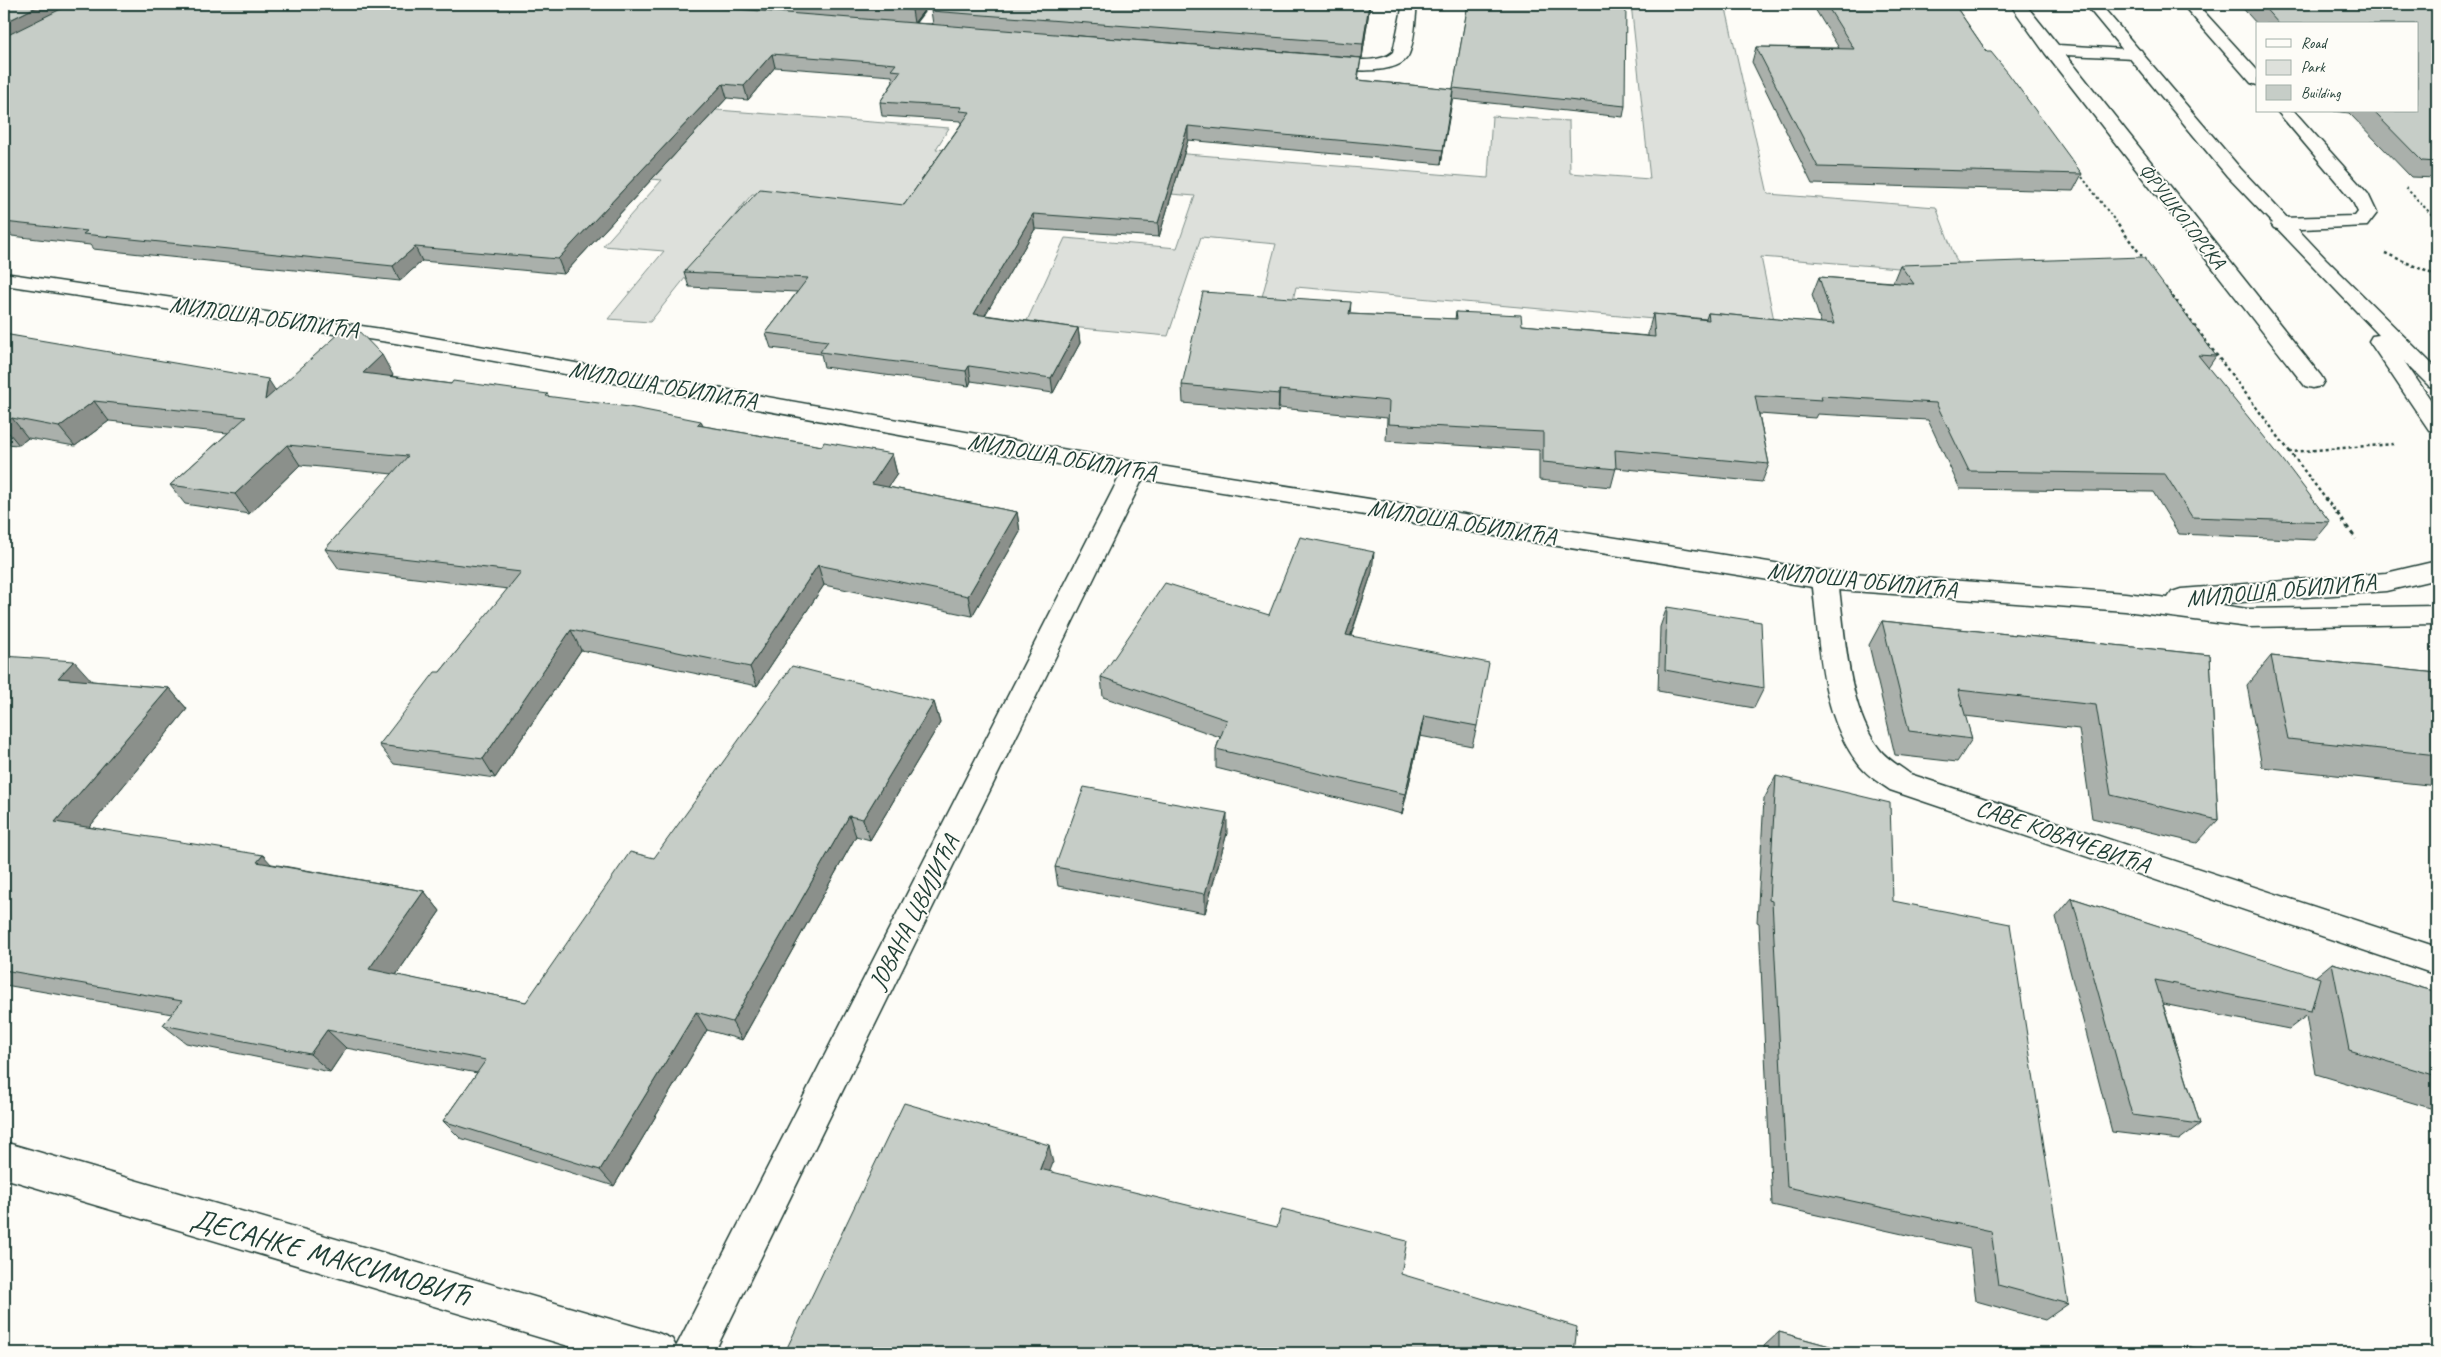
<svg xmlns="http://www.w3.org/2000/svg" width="2441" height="1357" font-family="Caveat,sans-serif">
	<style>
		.green { fill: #dde0db; stroke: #7e8e88 }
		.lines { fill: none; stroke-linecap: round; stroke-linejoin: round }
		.street-casing { stroke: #1f3d34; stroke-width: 3 }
		.secondary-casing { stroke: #1f3d34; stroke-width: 3 }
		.path-far2 { stroke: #1f3d34; stroke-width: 2; stroke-dasharray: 2.5 2.5; stroke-linecap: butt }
		.path-far1 { stroke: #1f3d34; stroke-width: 2.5; stroke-dasharray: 3 3; stroke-linecap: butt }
		.path { stroke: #1f3d34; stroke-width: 3; stroke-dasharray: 4 4; stroke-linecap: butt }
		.street { fill: #fdfcf7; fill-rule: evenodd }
		.secondary { fill: #fdfcf7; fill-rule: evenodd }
		.wall { fill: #aab0ab; stroke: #1f3d34 }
		.shaded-wall { fill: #8b908b; stroke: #1f3d34 }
		.building { fill: #c6cdc7; stroke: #1f3d34 }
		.labels { text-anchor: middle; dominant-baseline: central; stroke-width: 4; stroke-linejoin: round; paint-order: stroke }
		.far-street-label { font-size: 20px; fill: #1f3d34; stroke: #fdfcf7 }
		.street-label { font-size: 24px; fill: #1f3d34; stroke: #fdfcf7 }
		.near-street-label { font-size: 29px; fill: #1f3d34; stroke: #fdfcf7 }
	</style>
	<rect width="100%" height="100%" fill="#fdfcf7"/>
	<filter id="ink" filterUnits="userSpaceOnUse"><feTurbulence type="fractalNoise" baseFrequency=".02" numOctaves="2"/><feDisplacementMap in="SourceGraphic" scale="10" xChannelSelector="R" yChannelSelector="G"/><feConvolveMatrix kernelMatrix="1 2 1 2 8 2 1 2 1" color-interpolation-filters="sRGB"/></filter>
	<g filter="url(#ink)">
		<!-- green -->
		<polygon class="green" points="1631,4 1725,4 1768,194 1936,207 1961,273 1761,257 1776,330 1296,287 1285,334 1253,331 1276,244 1201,237 1168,336 1026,323 1065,238 1177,248 1195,196 1002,180 918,209 752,194 650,322 608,319 664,251 603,246 662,180 558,171 627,103 949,128 936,149 1028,156 1035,142 1488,178 1492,116 1569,121 1570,173 1650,179"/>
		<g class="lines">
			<!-- street casing -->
			<g class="street-casing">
				<g id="street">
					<polygon points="931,4 946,4 924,33 914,33 911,30"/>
					<path d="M 1403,4 L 1417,4 C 1415,20 1415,39 1409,54 C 1400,78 1338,70 1318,65 L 1316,62 C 1324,50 1372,70 1393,52 Z"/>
					<polygon points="2010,4 2025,4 2058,45 2141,50 2143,53 2141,56 2135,58 2066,55 2321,376 2324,381 2321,386 2313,388 2305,386 2045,53"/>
					<polygon points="2182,4 2197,4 2257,70 2257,85 2251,83"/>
					<polygon points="2277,111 2294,111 2368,194 2377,213 2367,226 2281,230 2274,228 2271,224 2274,220 2281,218 2355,216 2358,212 2352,200"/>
					<polygon points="1135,462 1143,465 1147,470 714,1353 592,1353 4,1178 4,1142 658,1333 672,1339 676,1347 1123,470 1127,465"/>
					<path d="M 1825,571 L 1834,574 L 1838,580 C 1845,631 1847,708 1880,750 C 1888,760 1900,766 1910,774 L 2437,947 L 2437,975 L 1890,790 C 1880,783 1868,776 1860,766 C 1819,715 1820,641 1812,580 L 1816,574 Z"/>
				</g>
			</g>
			<!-- secondary casing -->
			<g class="secondary-casing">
				<g id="secondary">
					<polygon points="2085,4 2100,4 2240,168 2326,259 2437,369 2437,388 2429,386 2404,361 2437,409 2437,432 2429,430 2369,341 2372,336 2379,335 2227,176"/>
					<polygon points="4,273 395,331 1135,462 1825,571 2125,593 2168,598 2172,592 2181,589 2386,573 2437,561 2437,579 2386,591 2215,604 2248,609 2437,606 2437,624 2248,627 2125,611 1825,589 1135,478 395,343 4,285"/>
				</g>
			</g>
			<!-- path-far2 -->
			<g class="path-far2">
				<polyline points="2079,173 2119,226"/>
				<polyline points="2406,188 2437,220"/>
			</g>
			<!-- path-far1 -->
			<g class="path-far1">
				<polyline points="2118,225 2145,260"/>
				<polyline points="2385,253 2437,276"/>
				<polyline points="2165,287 2290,452"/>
				<polyline points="2338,515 2290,452 2394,444"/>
			</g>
			<!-- path -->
			<polyline class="path" points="2337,513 2356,539"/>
			<!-- street -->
			<use href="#street" class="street"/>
			<!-- secondary -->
			<use href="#secondary" class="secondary"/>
		</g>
		<!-- wall -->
		<g class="wall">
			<polygon points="4,4 929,4 914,23 933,24 931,11 1370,4 1362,58 1066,35 1361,58 1358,80 1453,89 1468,4 1625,106 1623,117 1452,99 1441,164 1188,140 1159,237 1035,229 985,315 1078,328 1080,343 1053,393 971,381 969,386 824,367 821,354 771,348 766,333 797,292 689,287 684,272 904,205 961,124 961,121 882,116 880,102 893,82 892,76 775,67 748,100 727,98 564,274 422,261 400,281 93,249 90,245 12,236 8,231 4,230"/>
			<polygon points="1812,4 1954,4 1987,52 2082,174 2073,191 1812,184 1752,62 1756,47 1839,48"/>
			<polygon points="2239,4 2437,4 2437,178 2411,177 2349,113 2334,111 2417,111 2417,24 2257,24"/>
			<polygon points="1900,265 2216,356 2208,368 2330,522 2315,540 2179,534 2153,492 1960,489 1928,420 1817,414 1815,418 1759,414 1769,464 1762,482 1616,468 1611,487 1539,480 1539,450 1386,441 1387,418 1279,408 1278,412 1183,403 1182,385 1351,302 1350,314 1455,319 1456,312 1522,325 1648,336 1648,332 1653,314 1706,319 1708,313 1821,323 1812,295 1819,277 1893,282"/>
			<polygon points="4,334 275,390 393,375 391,376 549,397 703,426 822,446 892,454 897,474 888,487 1017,512 1020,532 972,616 824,585 757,686 581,650 495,778 394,764 379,745 440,672 508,589 339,569 325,549 393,474 300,465 249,514 185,504 170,485 228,433 109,421 75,446 28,438 19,445 4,444"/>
			<polygon points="1372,572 1351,636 1477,726 1472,746 1420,736 1402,814 1216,768 1216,749 1220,737 1103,697 1101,677 1269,615"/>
			<polygon points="1667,607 1764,688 1754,708 1658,691 1660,627"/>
			<polygon points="1882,621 2210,655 2218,820 2197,843 2092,818 2079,729 1965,716 1972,739 1957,762 1895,755 1869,645"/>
			<polygon points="4,656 92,681 169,688 187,709 89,827 272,864 424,891 440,911 396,975 526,1002 654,858 934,702 940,723 870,840 856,836 742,1040 707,1030 614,1186 460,1138 443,1121 477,1073 346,1048 330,1072 186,1043 163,1025 172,1014 5,985 4,986"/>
			<polygon points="2271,656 2437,673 2437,786 2262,767 2247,685"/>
			<polygon points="1776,776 1893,901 2068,1304 2045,1320 1976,1301 1970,1249 1772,1205 1759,923 1757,922 1764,799"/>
			<polygon points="1227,833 1205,913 1058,886 1055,867"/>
			<polygon points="2072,898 2315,977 2332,963 2437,992 2437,1110 2316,1074 2306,1016 2289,1029 2163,1004 2200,1124 2179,1140 2112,1132 2056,917"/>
			<polygon points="1779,1332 1855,1353 1764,1353 1764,1346"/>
			<polygon points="2187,1346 2214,1353 2175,1353"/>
		</g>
		<!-- shaded-wall -->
		<g class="shaded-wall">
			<polygon points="42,4 74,4 4,41 4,23"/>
			<polygon points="917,4 929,4 914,23 912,10"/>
			<polygon points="1369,4 1370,4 1362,58 1363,44"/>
			<polygon points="772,54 775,67 748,100 744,86"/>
			<polygon points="723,84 727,98 564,274 558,259"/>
			<polygon points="1453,89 1452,102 1441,164 1443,150"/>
			<polygon points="1188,126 1188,140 1159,237 1158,223"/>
			<polygon points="1033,214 1035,229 977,329 974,314"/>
			<polygon points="415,247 422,261 400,281 393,266"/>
			<polygon points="1078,328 1080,343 1053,393 1051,378"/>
			<polygon points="382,355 393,375 374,393 363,373"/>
			<polygon points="969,366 971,381 969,386 966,371"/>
			<polygon points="268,379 281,399 265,400"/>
			<polygon points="1279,390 1279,408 1278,412 1279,394"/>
			<polygon points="94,401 109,421 75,446 59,427"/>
			<polygon points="12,418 28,438 19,445 4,427 4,425"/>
			<polygon points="701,421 708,440 697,425"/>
			<polygon points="287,445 300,465 249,514 235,494"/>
			<polygon points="892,454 897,474 877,504 872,484"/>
			<polygon points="1017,512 1020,532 972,616 968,596"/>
			<polygon points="1374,552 1372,572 1344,655 1346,635"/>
			<polygon points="818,565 824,585 757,686 750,667"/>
			<polygon points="571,630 581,650 495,778 483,759"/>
			<polygon points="74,661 93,682 58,678"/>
			<polygon points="169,688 187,709 77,842 55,822"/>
			<polygon points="934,702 940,723 870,840 863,819"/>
			<polygon points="1424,716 1420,736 1402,814 1405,794"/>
			<polygon points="1227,813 1227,833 1205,913 1205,894"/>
			<polygon points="849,816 856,836 742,1040 732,1022"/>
			<polygon points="263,855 281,875 257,862"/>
			<polygon points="424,891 440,911 387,988 369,969"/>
			<polygon points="696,1012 707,1030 614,1186 600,1170"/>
			<polygon points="327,1030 346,1048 330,1072 310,1054"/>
			<polygon points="1049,1145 1053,1163 1044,1186 1040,1169"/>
		</g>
		<!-- building -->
		<g class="building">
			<polygon points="4,4 42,4 4,23"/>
			<polygon points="71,4 672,4 1361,58 1357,80 1453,89 1443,150 1188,126 1158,223 1033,214 974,314 1078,328 1051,378 969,366 966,371 820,352 828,341 766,333 808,278 684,272 760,189 904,205 970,112 960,111 962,107 880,102 901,71 891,70 896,64 772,54 744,86 723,84 558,259 415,247 393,266 83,234 87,231 4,222 4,220 7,218 4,217 4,37"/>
			<polygon points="829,4 917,4 912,10"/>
			<polygon points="937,4 1369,4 1363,44 931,11"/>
			<polygon points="1468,4 1626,4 1625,106 1453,88"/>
			<polygon points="1826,4 1954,4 1987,52 1991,52 2008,73 2082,174 1818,167 1756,47 1854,49"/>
			<polygon points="2261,4 2437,4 2437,162 2422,161 2373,111 2417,111 2417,24 2279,24"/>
			<polygon points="2143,257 2216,356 2198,355 2283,460 2330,522 2192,517 2165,474 1969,471 1936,403 1821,396 1822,400 1755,396 1769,464 1615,450 1616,469 1543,462 1543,432 1388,424 1389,401 1279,390 1279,394 1182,385 1203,292 1351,302 1349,314 1457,319 1456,312 1521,315 1522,325 1655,337 1653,314 1709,320 1708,313 1834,324 1819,277 1914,284 1900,265"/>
			<polygon points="351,323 382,355 363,373 451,384 453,381 548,394 546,396 629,407 701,421 697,425 822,446 824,442 892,454 872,484 1017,512 968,596 818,565 750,667 571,630 483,759 379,745 435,672 440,672 521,572 325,549 408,456 287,445 235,494 170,485 246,417 94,401 59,427 12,418 4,425 4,334 268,379 265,400"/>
			<polygon points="1300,537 1374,552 1346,635 1489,663 1477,726 1424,716 1405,794 1216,749 1227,720 1101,677 1165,583 1269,615"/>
			<polygon points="1667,607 1761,622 1764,688 1665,670"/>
			<polygon points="1882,621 2210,655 2218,820 2111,795 2096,705 1958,690 1972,739 1909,731"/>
			<polygon points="4,656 74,661 58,678 169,688 55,822 263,855 257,862 424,891 369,969 526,1002 630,852 654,858 792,666 934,702 863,819 849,816 732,1022 696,1012 600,1170 443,1121 486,1060 327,1030 310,1054 163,1025 182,1001 4,970"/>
			<polygon points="2271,656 2437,673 2437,755 2288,739"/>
			<polygon points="1776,776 1890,803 1893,901 2010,924 2068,1304 1998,1285 1991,1231 1787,1187 1772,901 1769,900"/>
			<polygon points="1084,787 1227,813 1205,894 1055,867"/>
			<polygon points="2072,898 2320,978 2311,1011 2155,980 2200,1124 2132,1115"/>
			<polygon points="2332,963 2437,992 2437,1076 2349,1050"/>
			<polygon points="904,1103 1049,1145 1040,1169 1277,1227 1282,1209 1407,1241 1401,1274 1577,1327 1574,1353 795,1353 786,1350"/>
			<polygon points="1779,1332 1855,1353 1779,1353"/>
			<polygon points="2187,1346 2214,1353 2189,1353"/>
		</g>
	</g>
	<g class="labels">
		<!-- far-street labels -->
		<g class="far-street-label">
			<text transform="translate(2182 216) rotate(52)">ФРУШКОГОРСКА</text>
		</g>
		<!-- street labels -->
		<g class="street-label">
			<text transform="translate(264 317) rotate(8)">МИЛОША ОБИЛИЋА</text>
			<text transform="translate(663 385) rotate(10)">МИЛОША ОБИЛИЋА</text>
			<text transform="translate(1062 457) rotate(10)">МИЛОША ОБИЛИЋА</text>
			<text transform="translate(1462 522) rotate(9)">МИЛОША ОБИЛИЋА</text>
			<text transform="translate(1862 580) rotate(6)">МИЛОША ОБИЛИЋА</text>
			<text transform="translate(2281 590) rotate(-5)">МИЛОША ОБИЛИЋА</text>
			<text transform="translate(2063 836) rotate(19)">САВЕ КОВАЧЕВИЋА</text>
			<text transform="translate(914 912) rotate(-63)">ЈОВАНА ЦВИЈИЋА</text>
		</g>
		<!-- near-street labels -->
		<g class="near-street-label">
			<text transform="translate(331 1257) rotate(16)">ДЕСАНКЕ МАКСИМОВИЋ</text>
		</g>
	</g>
	<!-- margin -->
	<rect width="2441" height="1357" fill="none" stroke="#fdfcf7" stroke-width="20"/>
	<rect x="10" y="10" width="2421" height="1337" fill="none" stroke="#1f3d34" stroke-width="2" filter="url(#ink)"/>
	<!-- legend -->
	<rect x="2256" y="22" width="162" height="90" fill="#fdfcf7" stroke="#a4b0a9"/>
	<rect x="2266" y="39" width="25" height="8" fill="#fdfcf7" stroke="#a4b0a9"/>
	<text x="2301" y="48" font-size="15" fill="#1f3d34">Road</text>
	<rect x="2266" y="60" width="25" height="15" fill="#dde0db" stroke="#a4b0a9"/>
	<text x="2301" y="72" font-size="15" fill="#1f3d34">Park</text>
	<rect x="2266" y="85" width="25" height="15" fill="#c6cdc7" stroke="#a4b0a9"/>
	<text x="2301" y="98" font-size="15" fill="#1f3d34">Building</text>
</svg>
